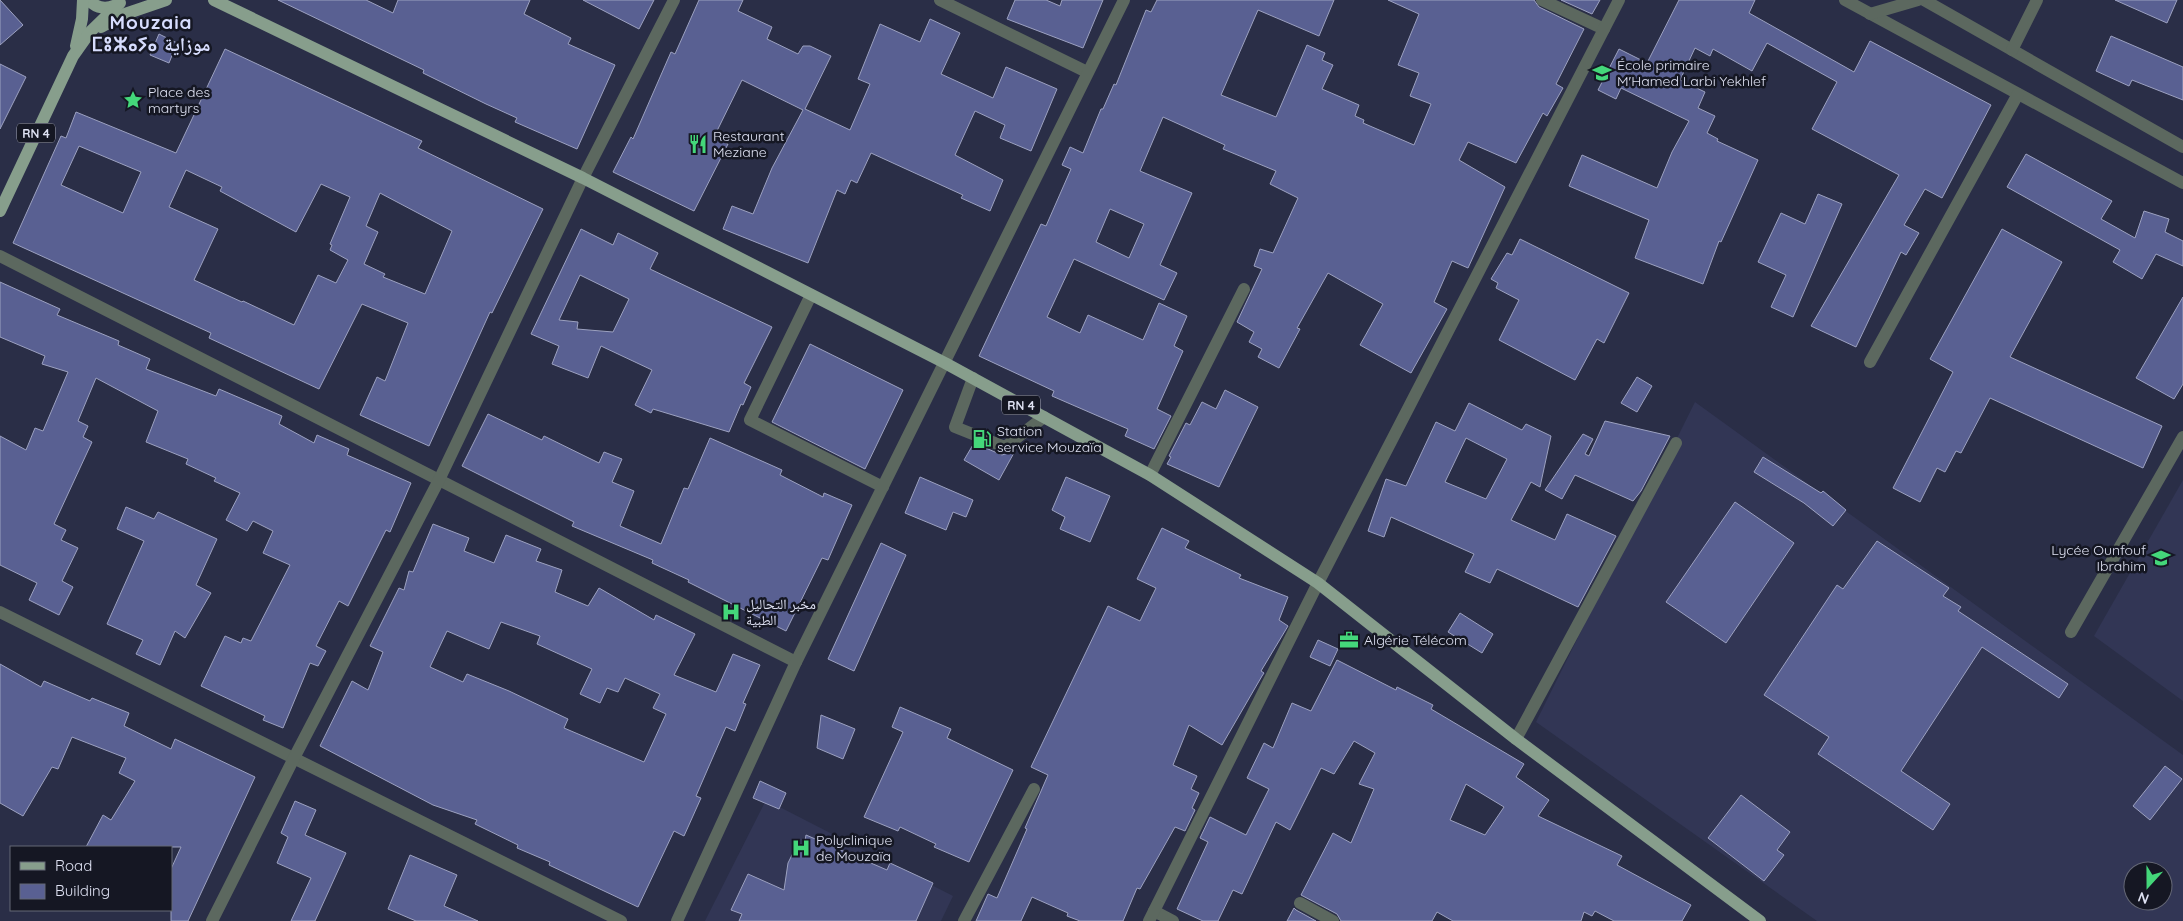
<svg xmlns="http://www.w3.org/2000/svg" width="2183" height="921" font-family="Quicksand,'Noto Naskh Arabic','Noto Sans Tifinagh',sans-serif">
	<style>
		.built { fill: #323655; fill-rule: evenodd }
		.building { fill: #596092; stroke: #9ca1c0; fill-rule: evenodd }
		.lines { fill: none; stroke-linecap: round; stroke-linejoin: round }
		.minor { stroke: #5c685f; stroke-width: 12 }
		.major { stroke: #879e8c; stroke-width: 12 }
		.labels { text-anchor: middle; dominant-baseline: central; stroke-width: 5; stroke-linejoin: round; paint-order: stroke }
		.shield { fill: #151723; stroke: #a2a4b4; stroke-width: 1 }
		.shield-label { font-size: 12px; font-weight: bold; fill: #dee1f2 }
		.poi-label { font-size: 14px; fill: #dee1f2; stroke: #151723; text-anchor: start }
		.district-label { font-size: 19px; font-weight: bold; letter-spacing: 1px; fill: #d7ddfe; stroke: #151723 }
	</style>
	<rect width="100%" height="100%" fill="#2a2e47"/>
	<!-- built -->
	<g class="built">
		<path d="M 1695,402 L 2183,755 L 2183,921 L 1817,921 L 1536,722 ZM 2133,871 L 2163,871 L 2163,901 L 2133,901 Z"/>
		<polygon points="2183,480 2183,701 2094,636"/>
		<polygon points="766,800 953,896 941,921 705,921"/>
	</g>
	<!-- building -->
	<g class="building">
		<polygon points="0,0 23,25 0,45"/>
		<polygon points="278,0 366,0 393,13 398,0 530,0 524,14 571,38 568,44 615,65 577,149 515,122 517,118 486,104 423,73 424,70"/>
		<polygon points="583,0 654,0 639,29"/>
		<polygon points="699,0 743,0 738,11 772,27 767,39 798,54 803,46 810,46 831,56 805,109 850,130 870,84 858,79 880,24 920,42 930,19 960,33 941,74 993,98 1006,67 1057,89 1031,151 1000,138 1005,125 975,111 955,155 1003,180 990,211 961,198 963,195 871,153 857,183 851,180 845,194 837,190 808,263 723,229 732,206 753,214 772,168 803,110 742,80 714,137 728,144 694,211 613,172 631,137 633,139 671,52 675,54"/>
		<polygon points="1015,0 1046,0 1060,6 1062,0 1103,0 1083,48 1007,19"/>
		<path d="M 1157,0 L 1334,0 L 1319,36 L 1258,10 L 1221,95 L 1276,117 L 1307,45 L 1325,53 L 1322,60 L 1333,65 L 1322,89 L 1359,105 L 1355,116 L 1364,120 L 1363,123 L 1414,145 L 1431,104 L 1410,96 L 1419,73 L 1398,65 L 1419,14 L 1388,0 L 1534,0 L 1539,7 L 1584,29 L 1556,84 L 1563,88 L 1547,116 L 1543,113 L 1516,163 L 1468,142 L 1459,160 L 1505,187 L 1468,268 L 1452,261 L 1434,302 L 1447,309 L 1411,373 L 1360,345 L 1383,304 L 1328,273 L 1297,328 L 1300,329 L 1279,368 L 1258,357 L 1262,349 L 1249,342 L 1254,332 L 1237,322 L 1262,269 L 1254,266 L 1260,249 L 1273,253 L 1298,198 L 1270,184 L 1276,171 L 1223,149 L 1225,145 L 1163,117 L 1140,171 L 1192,193 L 1160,265 L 1177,273 L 1164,300 L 1074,259 L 1047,317 L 1080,333 L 1088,315 L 1143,340 L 1159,303 L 1187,316 L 1174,346 L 1183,351 L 1157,409 L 1171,416 L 1154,449 L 1125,436 L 1128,429 L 1052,396 L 1054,391 L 979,356 L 1041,224 L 1046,226 L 1071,169 L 1062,165 L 1070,147 L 1083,153 L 1101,109 L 1103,109 L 1114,84 L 1116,85 L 1146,10 L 1151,12 ZM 1110,209 L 1144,224 L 1129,258 L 1096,242 Z"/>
		<polygon points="1561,0 1600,0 1592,14"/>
		<polygon points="1679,0 1755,0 1749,13 1854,72 1870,41 1991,105 1942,198 1925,189 1904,225 1919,233 1906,255 1901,252 1856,347 1811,326 1899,175 1812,129 1837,82 1767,43 1752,71 1713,49 1710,56 1695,48 1680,80 1705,92 1698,108 1715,116 1707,133 1718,139 1717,141 1758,160 1721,242 1719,241 1703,284 1635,258 1649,220 1569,186 1582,155 1657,188 1672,152 1689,121 1621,88 1616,99 1598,90 1619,49 1647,63"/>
		<polygon points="2115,0 2177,0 2167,23"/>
		<polygon points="159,34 177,43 169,63 150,55"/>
		<polygon points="2111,36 2183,67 2183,100 2132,80 2129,86 2096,71"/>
		<path d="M 225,49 L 422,141 L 418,148 L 543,209 L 492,313 L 490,312 L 429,446 L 360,415 L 377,377 L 385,381 L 408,323 L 362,304 L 319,389 L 209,338 L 211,333 L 13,243 L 61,136 L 66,138 L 76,112 L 176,153 ZM 79,146 L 141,172 L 123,213 L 61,185 ZM 186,170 L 222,187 L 220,191 L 296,232 L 321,184 L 350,197 L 330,244 L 332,245 L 330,250 L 348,260 L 336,283 L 318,275 L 294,325 L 243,301 L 242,302 L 194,280 L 218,229 L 169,207 ZM 380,193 L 452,231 L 425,294 L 383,277 L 385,274 L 364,264 L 378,232 L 366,226 Z"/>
		<polygon points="0,64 26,77 0,129"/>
		<polygon points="2026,154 2112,201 2101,219 2135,238 2144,211 2169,219 2165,232 2183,241 2183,266 2156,254 2142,279 2113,262 2120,250 2007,187"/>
		<polygon points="1818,194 1842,204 1793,317 1771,307 1786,275 1758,262 1781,213 1805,224"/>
		<path d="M 581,229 L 613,245 L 618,233 L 658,253 L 650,269 L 772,327 L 744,383 L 751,387 L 743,405 L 741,404 L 729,432 L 653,409 L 651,413 L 635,405 L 652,370 L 601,346 L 588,378 L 552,364 L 559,346 L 531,334 ZM 580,275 L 629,299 L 613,332 L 577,329 L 578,322 L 559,320 Z"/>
		<polygon points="2002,229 2062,262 2010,357 2162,426 2143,468 1990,398 1961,453 1956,451 1945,472 1937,468 1920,502 1893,488 1953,372 1930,359"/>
		<polygon points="1520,239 1629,293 1604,343 1597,339 1575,380 1499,340 1519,300 1496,288 1498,283 1491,279 1507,253 1512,255"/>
		<polygon points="0,282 60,309 57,315 119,341 118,345 150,359 146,369 216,396 219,389 282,416 279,424 314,443 317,435 349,449 347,455 411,483 390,532 386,530 348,606 339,601 316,646 326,651 318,666 310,663 283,728 263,720 265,716 201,686 225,636 241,643 243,638 251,641 290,565 263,553 273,531 253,521 247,531 226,520 240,493 214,481 216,478 186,464 188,459 146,442 158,411 96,378 78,421 88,426 83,437 92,442 54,524 66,530 61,540 78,548 62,581 73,587 59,615 29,600 37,583 0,565 0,436 26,450 35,428 43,431 68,372 42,364 45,356 0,337"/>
		<polygon points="2183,297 2183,384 2174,399 2136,378"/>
		<polygon points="810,344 903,390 865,469 772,422"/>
		<polygon points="1637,377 1652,386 1637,412 1621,403"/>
		<polygon points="1225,390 1258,407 1219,487 1167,464 1171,457 1169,456 1186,423 1190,425 1202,402 1216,409"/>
		<path d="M 1469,403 L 1522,430 L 1526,424 L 1551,436 L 1540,487 L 1531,482 L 1511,520 L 1555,540 L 1567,514 L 1616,536 L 1578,607 L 1497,569 L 1490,583 L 1465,572 L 1474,554 L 1391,517 L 1384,537 L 1368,531 L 1386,479 L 1406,486 L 1436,422 L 1455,431 ZM 1466,438 L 1507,459 L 1486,499 L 1445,482 Z"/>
		<polygon points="488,414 542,440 544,436 599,463 604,452 622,459 612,482 634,491 620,526 661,544 684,488 688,489 710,438 782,470 780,475 823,497 824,493 852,505 828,560 822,558 786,631 688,582 689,580 652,563 653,560 572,526 574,522 462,466"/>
		<polygon points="1605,421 1670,436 1641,491 1633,501 1575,475 1562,499 1545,490 1583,434 1593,439 1585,454 1589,456"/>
		<polygon points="974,443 1002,455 1015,451 999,480 964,460"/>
		<polygon points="1763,457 1821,493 1823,491 1846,510 1833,526 1804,503 1754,472"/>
		<polygon points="920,477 973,500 966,517 953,512 946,530 905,513"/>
		<polygon points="1066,477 1110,496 1090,542 1060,529 1065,517 1052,510"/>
		<polygon points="1735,502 1794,543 1726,643 1666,602"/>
		<polygon points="126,507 154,519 158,512 217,539 196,585 211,593 185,638 175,631 160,665 136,654 143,640 107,624 144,541 117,529"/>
		<path d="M 433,524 L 469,538 L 464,551 L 494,563 L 506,535 L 541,549 L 536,561 L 562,570 L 555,592 L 588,606 L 599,588 L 654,620 L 656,615 L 695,634 L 674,675 L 716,692 L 733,654 L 760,665 L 743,703 L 746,704 L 735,731 L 726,727 L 696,796 L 701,798 L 684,836 L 674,831 L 638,907 L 549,865 L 550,862 L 517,848 L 518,845 L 475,824 L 477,820 L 433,805 L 320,746 L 352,681 L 368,690 L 383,652 L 370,646 L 399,588 L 404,590 L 409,571 L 413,572 ZM 501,622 L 540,636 L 537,644 L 592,669 L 580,694 L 600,703 L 607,688 L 618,692 L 625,678 L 660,694 L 653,708 L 666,714 L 644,762 L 564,728 L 568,719 L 509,691 L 467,674 L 463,682 L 430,667 L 447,631 L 489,649 Z"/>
		<polygon points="1162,528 1189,541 1185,548 1241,575 1239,578 1288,597 1279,620 1288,626 1261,671 1264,673 1262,676 1222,745 1189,725 1173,765 1197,776 1191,789 1199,793 1192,808 1195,810 1185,831 1175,827 1140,889 1137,888 1123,921 1080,921 1067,916 1068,913 1032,897 1021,921 976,921 988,894 997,898 1027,829 1025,828 1048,775 1031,767 1108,606 1140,621 1156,588 1137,579"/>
		<polygon points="1877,541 1949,588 1943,596 1961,607 1958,611 2068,684 2059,698 1982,647 1901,771 1950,804 1933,830 1818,754 1829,737 1764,695 1837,585 1843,589"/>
		<polygon points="881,543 906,555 854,671 828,659"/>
		<polygon points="1460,613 1493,634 1482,653 1448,632"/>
		<polygon points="1318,640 1338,649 1330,666 1310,657"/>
		<path d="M 1337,660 L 1396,690 L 1397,687 L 1433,705 L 1431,709 L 1524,764 L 1516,777 L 1549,800 L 1538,816 L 1622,856 L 1617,865 L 1691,905 L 1682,921 L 1614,921 L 1595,911 L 1592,916 L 1584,912 L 1581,921 L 1453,921 L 1437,912 L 1432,921 L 1341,921 L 1337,914 L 1301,895 L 1333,833 L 1351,843 L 1374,789 L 1359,784 L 1375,753 L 1354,741 L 1334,774 L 1321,768 L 1290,830 L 1276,822 L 1242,894 L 1233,890 L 1218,921 L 1203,921 L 1177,909 L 1208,842 L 1200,838 L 1210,817 L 1246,835 L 1269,789 L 1247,778 L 1264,743 L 1273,748 L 1292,703 L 1311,711 ZM 1466,784 L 1504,807 L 1485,835 L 1450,820 Z"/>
		<polygon points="0,664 41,687 44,681 90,701 92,698 129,713 124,726 171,749 175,739 255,777 188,921 171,921 171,869 181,847 86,847 103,815 111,820 135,781 119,773 126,758 72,737 58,769 52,767 23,816 0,803"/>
		<polygon points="900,707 951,729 947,738 1013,770 969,862 934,847 936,844 900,827 898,831 864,817 903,732 892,727"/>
		<polygon points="821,715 855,729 843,759 817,748"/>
		<polygon points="2165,766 2182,779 2150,820 2133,806"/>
		<polygon points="760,781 786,793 779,809 753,798"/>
		<polygon points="1741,795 1790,832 1777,850 1784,855 1764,881 1708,838"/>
		<polygon points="295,801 316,810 305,835 346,853 315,921 291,921 311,878 277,863 288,837 281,833"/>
		<polygon points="806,835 887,870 890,863 933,883 916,921 739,921 742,914 731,910 748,874 784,890 788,863 794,851 803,852"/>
		<polygon points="410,855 457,875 444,906 478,921 416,921 388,909"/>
		<polygon points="1294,908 1296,910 1316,921 1287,921"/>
	</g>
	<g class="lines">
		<!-- minor -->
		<g class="minor">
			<polyline points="940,0 1087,72"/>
			<polyline points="1542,0 1604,29"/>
			<polyline points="1845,0 2183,183"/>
			<polyline points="1924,0 2183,147"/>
			<polyline points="1870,14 1918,0"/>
			<polyline points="2012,50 2037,0"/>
			<polyline points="0,256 796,662"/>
			<polyline points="811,295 750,420 883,487"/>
			<polyline points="1870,362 2018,94"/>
			<polyline points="973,378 955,427 1005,447 1044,417"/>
			<polyline points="1150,475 1244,289"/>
			<polyline points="0,612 621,921"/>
			<polyline points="2071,632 2183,437"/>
			<polyline points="1516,739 1676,443"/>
			<polyline points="1300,903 1333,921"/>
			<polyline points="1154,911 1173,921"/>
			<polyline points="212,921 294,758 439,480 583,178 674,0"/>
			<polyline points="677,921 796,662 1124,0"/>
			<polyline points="964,921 1034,789"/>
			<polyline points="1149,921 1318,583 1619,0"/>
		</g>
		<!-- major -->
		<g class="major">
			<path d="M 89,0 C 97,9 107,10 118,4"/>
			<polyline points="214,0 583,178 945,363 1150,475 1318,583 1516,739 1760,921"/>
			<polyline points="101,27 125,14 166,0"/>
			<polyline points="76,46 82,19 83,0"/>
			<polyline points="0,211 73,56 90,32 120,3"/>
		</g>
	</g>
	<!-- icons -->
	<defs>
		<g id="school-bare" transform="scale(1.5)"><path d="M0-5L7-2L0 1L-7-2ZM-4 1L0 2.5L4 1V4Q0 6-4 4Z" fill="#44d77a" stroke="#151723" stroke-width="2.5" paint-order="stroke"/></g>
		<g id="sight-bare" transform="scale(1.5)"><path d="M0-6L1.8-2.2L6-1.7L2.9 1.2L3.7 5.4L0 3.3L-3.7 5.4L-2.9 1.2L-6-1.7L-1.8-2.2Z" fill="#44d77a" stroke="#151723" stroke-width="2.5" paint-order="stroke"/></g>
		<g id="restaurant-bare" transform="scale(1.5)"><path d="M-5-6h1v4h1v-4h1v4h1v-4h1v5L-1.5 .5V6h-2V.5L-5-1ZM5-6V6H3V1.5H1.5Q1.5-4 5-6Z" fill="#44d77a" stroke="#151723" stroke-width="2.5" paint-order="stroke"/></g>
		<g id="fuel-bare" transform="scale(1.5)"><path d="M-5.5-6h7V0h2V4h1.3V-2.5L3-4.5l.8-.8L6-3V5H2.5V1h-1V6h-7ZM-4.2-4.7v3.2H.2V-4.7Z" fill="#44d77a" stroke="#151723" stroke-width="2.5" paint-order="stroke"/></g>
		<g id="hospital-bare" transform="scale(1.5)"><path d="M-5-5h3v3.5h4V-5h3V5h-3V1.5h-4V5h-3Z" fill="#44d77a" stroke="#151723" stroke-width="2.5" paint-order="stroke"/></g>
		<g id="office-bare" transform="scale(1.5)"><path d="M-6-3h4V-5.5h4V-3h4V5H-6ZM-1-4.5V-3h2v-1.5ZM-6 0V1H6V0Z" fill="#44d77a" stroke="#151723" stroke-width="2.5" paint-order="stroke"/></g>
	</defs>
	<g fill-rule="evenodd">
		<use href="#school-bare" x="1602" y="73"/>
		<use href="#sight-bare" x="133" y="100"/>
		<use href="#restaurant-bare" x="698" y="144"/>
		<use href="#fuel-bare" x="982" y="439"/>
		<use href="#school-bare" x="2161" y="558"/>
		<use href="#hospital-bare" x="731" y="612"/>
		<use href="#office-bare" x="1349" y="640"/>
		<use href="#hospital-bare" x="801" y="848"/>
	</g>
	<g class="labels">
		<!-- shield labels -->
		<g class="shield">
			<rect x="17" y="123.5" width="38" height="19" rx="4"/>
			<rect x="1002" y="395.5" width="38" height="19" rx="4"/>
		</g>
		<g class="shield-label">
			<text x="36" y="133">RN 4</text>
			<text x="1021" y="405">RN 4</text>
		</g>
		<!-- poi labels -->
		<g class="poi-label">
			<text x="1617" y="65">École primaire<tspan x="1617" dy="16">M'Hamed Larbi Yekhlef</tspan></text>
			<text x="148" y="92">Place des<tspan x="148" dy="16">martyrs</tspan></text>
			<text x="713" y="136">Restaurant<tspan x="713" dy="16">Meziane</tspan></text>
			<text x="997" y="431">Station<tspan x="997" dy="16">service Mouzaïa</tspan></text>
			<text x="2146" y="550" text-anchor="end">Lycée Ounfouf<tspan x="2146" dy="16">Ibrahim</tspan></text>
			<text x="746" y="604">مخبر التحاليل<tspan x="746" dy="16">الطبية</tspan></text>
			<text x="1364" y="640">Algérie Télécom</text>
			<text x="816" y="840">Polyclinique<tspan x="816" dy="16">de Mouzaïa</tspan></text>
		</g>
		<!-- district labels -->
		<g class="district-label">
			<text x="151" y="22">Mouzaia<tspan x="151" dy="22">ⵎⵓⵣⴰⵢⴰ موزاية</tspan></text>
		</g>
	</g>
	<!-- legend -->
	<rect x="10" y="846" width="162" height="65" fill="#151723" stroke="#656876"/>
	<rect x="20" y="862" width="25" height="8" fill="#879e8c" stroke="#656876"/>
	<text x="55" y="871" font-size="15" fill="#dee1f2">Road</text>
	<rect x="20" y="884" width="25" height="15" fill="#596092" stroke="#656876"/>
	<text x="55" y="896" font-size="15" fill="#dee1f2">Building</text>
	<!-- north arrow -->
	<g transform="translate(2148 886) rotate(201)"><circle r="24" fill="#151723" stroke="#656876"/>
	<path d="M0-4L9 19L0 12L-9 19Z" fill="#44d77a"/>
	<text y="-8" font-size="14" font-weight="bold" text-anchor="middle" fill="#dee1f2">N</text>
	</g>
</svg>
